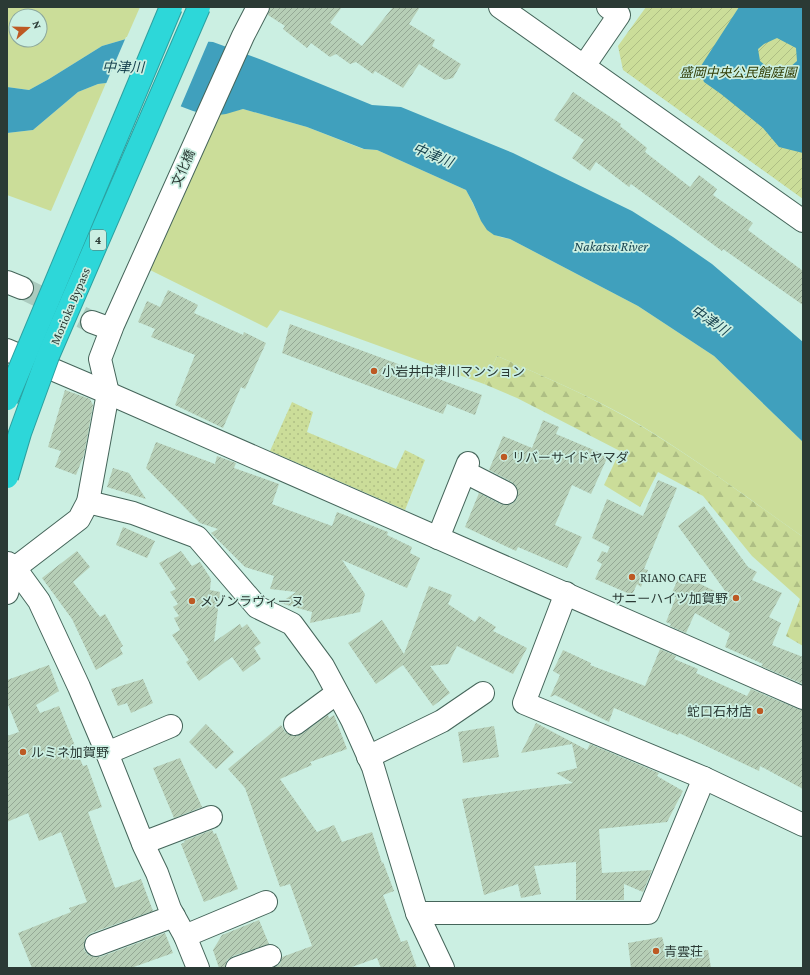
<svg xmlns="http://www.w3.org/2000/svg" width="810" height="975" font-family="'Crimson Pro','Noto Sans JP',serif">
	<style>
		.grass { fill: #cbdd99; fill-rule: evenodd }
		.forest { fill: url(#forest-firs) }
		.park { fill: url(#park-dots) }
		.garden { fill: url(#garden-furrows) }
		.water { fill: #40a0bd; fill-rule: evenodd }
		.pier { fill: #cbefe2 }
		.building { fill: url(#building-hatch) }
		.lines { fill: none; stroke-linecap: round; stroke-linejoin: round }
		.minor-tunnel { stroke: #abcbbf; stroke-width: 22; stroke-dasharray: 22 11; stroke-linecap: butt }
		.minor-casing { stroke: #45655a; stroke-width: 24 }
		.minor { stroke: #fff; stroke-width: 22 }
		.highway-bridge-casing { stroke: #2ca0a0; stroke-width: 24; stroke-linecap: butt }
		.highway-bridge { stroke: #2dd7d9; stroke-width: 22 }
		.poi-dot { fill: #bd5923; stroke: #cbefe2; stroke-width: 1.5 }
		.labels { text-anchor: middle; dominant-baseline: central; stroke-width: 3.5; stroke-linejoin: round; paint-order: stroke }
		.shield { fill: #cbefe2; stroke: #5b7069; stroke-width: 1 }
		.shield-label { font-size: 12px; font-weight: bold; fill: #2b3a35 }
		.park-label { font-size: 13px; font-style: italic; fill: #313c03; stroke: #cbefe2 }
		.street-label { font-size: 13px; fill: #2b3a35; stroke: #cbefe2 }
		.poi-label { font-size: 13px; fill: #2b3a35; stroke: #cbefe2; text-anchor: start }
		.water-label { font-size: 14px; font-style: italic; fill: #143f4c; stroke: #cbefe2 }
	</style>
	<defs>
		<pattern id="forest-firs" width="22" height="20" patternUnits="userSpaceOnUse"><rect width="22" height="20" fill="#cbdd99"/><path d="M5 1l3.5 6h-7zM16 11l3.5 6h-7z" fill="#aebe84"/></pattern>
		<pattern id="park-dots" width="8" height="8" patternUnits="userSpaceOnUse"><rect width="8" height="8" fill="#cbdd99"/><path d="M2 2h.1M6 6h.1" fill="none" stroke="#aebe84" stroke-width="1.8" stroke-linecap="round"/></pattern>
		<pattern id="garden-furrows" width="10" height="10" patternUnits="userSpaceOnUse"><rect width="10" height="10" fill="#cbdd99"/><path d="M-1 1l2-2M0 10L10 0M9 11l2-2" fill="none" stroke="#aebe84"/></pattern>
		<pattern id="building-hatch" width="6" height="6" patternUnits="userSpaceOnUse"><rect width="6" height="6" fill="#b6ceb6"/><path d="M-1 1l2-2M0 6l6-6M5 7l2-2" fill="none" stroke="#94a895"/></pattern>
	</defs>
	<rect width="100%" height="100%" fill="#cbefe2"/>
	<!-- grass -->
	<g class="grass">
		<path d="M 7,7 L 140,7 L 126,39 L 102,46 L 49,79 L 29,90 L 7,87 ZM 16,16 L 40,16 L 40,40 L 16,40 Z"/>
		<polygon points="106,83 51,211 7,195 7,133 33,130 78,92 98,84"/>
		<path d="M 243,109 L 307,127 L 363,149 L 377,150 L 466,190 C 474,203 481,228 495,235 C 499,237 505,238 510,239 L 638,306 L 714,356 L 803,442 L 803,537 C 745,496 688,453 627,417 C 585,394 541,375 497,356 L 484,384 L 280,310 L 267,328 L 148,269 L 217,115 Z"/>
	</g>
	<!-- forest -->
	<path class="forest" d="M 497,356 C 541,375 585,394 626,417 C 688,453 745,496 803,537 L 803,646 L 786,636 L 800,599 L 752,556 L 703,496 L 658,472 L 640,507 L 604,485 L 620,451 L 517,398 L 484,384 Z"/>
	<!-- park -->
	<polygon class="park" points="292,402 313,412 307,432 396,469 405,450 425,460 405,510 270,451"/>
	<!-- garden -->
	<polygon class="garden" points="646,7 803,7 803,199 623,70 618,46"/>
	<!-- water -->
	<g class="water">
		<path d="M 739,7 L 803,7 L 803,153 L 779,147 L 763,128 L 721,94 L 704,82 L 699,69 ZM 777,38 L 796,48 L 797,61 L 789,68 L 776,71 L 768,68 L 760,61 L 758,49 L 764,44 Z"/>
		<polygon points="126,39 172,39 213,42 262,60 372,105 401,107 513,153 632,211 673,237 712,264 803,342 803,442 714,356 638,306 510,239 494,235 487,230 481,221 473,203 466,190 377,150 364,149 307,127 243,109 226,114 211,116 193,111 124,85 106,83 98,84 78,92 33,130 7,133 7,87 29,90 49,79 102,46"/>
	</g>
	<!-- pier -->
	<polygon class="pier" points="126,37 172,37 209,40 180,108 124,87 105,86"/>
	<!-- building -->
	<g class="building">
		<polygon points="270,7 342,7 330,23 362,46 393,7 420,7 409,24 435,40 432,46 461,64 453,78 445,80 419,64 403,88 375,71 373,74 356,62 350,64 336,54 330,57 311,43 307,48 283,29 285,26 268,15"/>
		<polygon points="573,92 621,124 620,126 647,148 645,152 690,187 699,175 717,189 713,195 753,223 748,230 803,271 803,305 723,249 722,251 631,184 629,187 596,162 590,171 572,158 584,140 554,120"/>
		<polygon points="168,290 198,305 194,313 243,335 244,332 266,343 245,389 241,387 223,428 175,405 195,355 151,337 155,329 138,322 147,301 160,307"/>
		<polygon points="290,324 482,395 475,415 447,404 443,414 282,353"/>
		<polygon points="65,390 90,399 93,405 84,455 76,475 55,467 61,451 48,447"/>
		<polygon points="543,420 559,427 556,434 608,456 591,494 572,485 555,525 582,537 567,568 518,547 516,551 465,527 479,493 500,504 506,505 512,504 517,499 518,493 516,486 512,482 489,470 503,436 532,448"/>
		<polygon points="156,442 215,464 217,456 236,463 234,468 279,484 272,504 332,526 337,512 388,532 387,535 412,547 410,553 420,558 407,588 342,560 365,594 360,612 310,623 312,612 280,603 296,592 270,589 274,576 245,567 211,533 218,529 200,523 146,468"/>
		<polygon points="113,468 129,473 146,499 107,487"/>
		<polygon points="658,480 677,488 644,569 648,570 641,587 637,584 632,595 595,579 602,564 597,561 602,551 607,553 610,547 592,538 607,499 643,516"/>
		<polygon points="704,506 748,567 757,572 752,580 782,593 769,617 781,623 772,645 803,657 803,684 761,666 763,664 725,647 730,633 695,613 686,633 670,626 671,624 666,622 676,597 671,595 680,574 731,599 678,526"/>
		<polygon points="123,527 155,541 147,558 116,545"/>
		<polygon points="77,551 90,567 73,582 100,617 105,614 123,646 120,648 123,654 96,670 72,619 42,578"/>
		<polygon points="181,551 192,566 200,562 211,579 210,590 220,592 214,642 240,624 242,628 247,624 261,643 254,648 261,659 243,672 232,657 199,681 186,662 189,660 172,635 180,630 174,618 179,616 173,607 178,604 170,592 176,589 159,563"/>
		<polygon points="429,586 452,595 448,604 475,622 479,616 496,627 493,631 527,648 513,674 457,646 448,664 430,666 450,693 433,706 403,665 376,684 348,643 382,620 404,654"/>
		<polygon points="660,649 676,656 674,659 698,669 696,673 747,696 751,689 798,709 803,710 803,789 760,766 759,771 679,733 678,735 614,708 609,722 555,695 550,697 560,675 553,671 563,650 591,663 590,665 645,686"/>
		<polygon points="49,665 59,691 36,705 40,713 59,706 83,766 87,765 102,807 88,812 115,888 141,879 153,911 91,933 86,937 84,943 84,950 88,955 94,957 100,957 165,933 173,953 131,968 32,968 18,933 71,912 69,908 87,902 61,832 39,841 28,813 7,822 7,736 19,732 7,702 7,680"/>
		<polygon points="143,679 153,703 131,713 127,703 118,706 111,689"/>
		<polygon points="328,715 329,718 334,715 347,749 310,762 312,765 280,779 317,832 334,825 342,842 372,832 382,863 383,862 394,891 383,895 401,942 407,940 417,968 381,968 377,958 349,968 274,968 280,964 282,957 312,946 290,884 280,887 245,788 228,769 281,725 285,732 290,735 297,736 302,734"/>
		<polygon points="536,723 587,750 590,744 659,773 657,776 683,791 667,822 599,829 602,873 652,870 643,892 624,884 624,900 576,900 576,862 534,866 541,894 521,898 518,884 484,895 462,799 573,783 556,773 577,768 572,744 521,753"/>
		<polygon points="206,724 234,752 216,769 189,742"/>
		<polygon points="494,726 499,757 463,763 458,732"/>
		<polygon points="180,758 202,807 174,818 153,768"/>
		<polygon points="212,830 214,834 216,833 238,889 204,902 181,844 185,842 184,841"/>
		<polygon points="259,920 269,944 233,956 227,960 225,968 219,968 213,950 222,935"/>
		<polygon points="662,937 665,948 681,946 683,953 708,950 711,968 631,968 628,943"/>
	</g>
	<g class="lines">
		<!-- minor-tunnel -->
		<polyline class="minor-tunnel" points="22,288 92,322"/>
		<!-- minor casing -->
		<g class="minor-casing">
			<g id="minor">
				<polyline points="500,7 803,221"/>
				<polyline points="584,66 619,15 608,7"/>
				<polyline points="7,282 22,288"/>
				<polyline points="92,322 111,329"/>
				<polyline points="7,350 108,393 803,698"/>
				<polyline points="465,472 506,493"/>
				<polyline points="88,502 133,513 197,537 257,607 292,624 323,666 352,720 373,767 417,913 443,968"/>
				<polyline points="438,538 468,463"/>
				<polyline points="8,563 15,568 39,601 79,687 107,753 144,846 157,873 170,909 185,936 198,968"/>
				<polyline points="7,593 15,568 79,519 88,502 108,393 100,359 113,325 243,36 258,7"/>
				<polyline points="566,593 524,703 704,778 803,825"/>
				<polyline points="295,724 337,693"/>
				<polyline points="107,753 171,726"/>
				<polyline points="368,757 442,721 483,693"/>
				<polyline points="143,843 211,817"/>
				<polyline points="417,913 648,913 704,778"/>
				<polyline points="185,936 266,902"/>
				<polyline points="96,945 174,916"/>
				<polyline points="237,968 270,956"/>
			</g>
		</g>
		<!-- minor -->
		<use href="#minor" class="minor"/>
		<!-- highway-bridge casing -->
		<g class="highway-bridge-casing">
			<g id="highway-bridge">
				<polyline points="7,399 171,7"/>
				<polyline points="7,477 20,433 48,356 199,7"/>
			</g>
		</g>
		<!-- highway-bridge -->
		<use href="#highway-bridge" class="highway-bridge"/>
	</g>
	<!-- markers -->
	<g class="poi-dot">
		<circle cx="374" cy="371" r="4"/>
		<circle cx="504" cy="457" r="4"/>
		<circle cx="632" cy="577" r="4"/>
		<circle cx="736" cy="598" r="4"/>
		<circle cx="192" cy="601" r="4"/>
		<circle cx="760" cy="711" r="4"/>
		<circle cx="23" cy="752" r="4"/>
		<circle cx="656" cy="951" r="4"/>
	</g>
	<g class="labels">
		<!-- shield labels -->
		<rect class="shield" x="90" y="230" width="16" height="20" rx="3"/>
		<g class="shield-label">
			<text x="98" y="240">4</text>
		</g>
		<!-- park labels -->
		<g class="park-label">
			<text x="738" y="72">盛岡中央公民館庭園</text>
		</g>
		<!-- street labels -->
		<g class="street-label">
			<text transform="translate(183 168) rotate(-66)">文化橋</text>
			<text transform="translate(70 306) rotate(-67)">Morioka Bypass</text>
		</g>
		<!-- poi labels -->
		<g class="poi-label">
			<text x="382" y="371">小岩井中津川マンション</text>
			<text x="512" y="457">リバーサイドヤマダ</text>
			<text x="640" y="577">RIANO CAFE</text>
			<text x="728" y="598" text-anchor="end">サニーハイツ加賀野</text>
			<text x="200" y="601">メゾンラヴィーヌ</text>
			<text x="752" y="711" text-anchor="end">蛇口石材店</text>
			<text x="31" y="752">ルミネ加賀野</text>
			<text x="664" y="951">青雲荘</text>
		</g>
		<!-- water labels -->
		<g class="water-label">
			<text transform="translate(123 67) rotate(1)">中津川</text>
			<text transform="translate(433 155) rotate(22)">中津川</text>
			<text x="611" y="246">Nakatsu River</text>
			<text transform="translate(710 320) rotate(34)">中津川</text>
		</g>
	</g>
	<!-- border -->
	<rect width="810" height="975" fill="none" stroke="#2b3a35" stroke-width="16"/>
	<!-- north arrow -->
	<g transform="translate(28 28) rotate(70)"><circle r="19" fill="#cbefe2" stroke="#8ba79d"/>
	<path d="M0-3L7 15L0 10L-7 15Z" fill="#bd5923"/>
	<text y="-6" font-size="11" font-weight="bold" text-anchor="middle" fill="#2b3a35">N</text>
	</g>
</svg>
